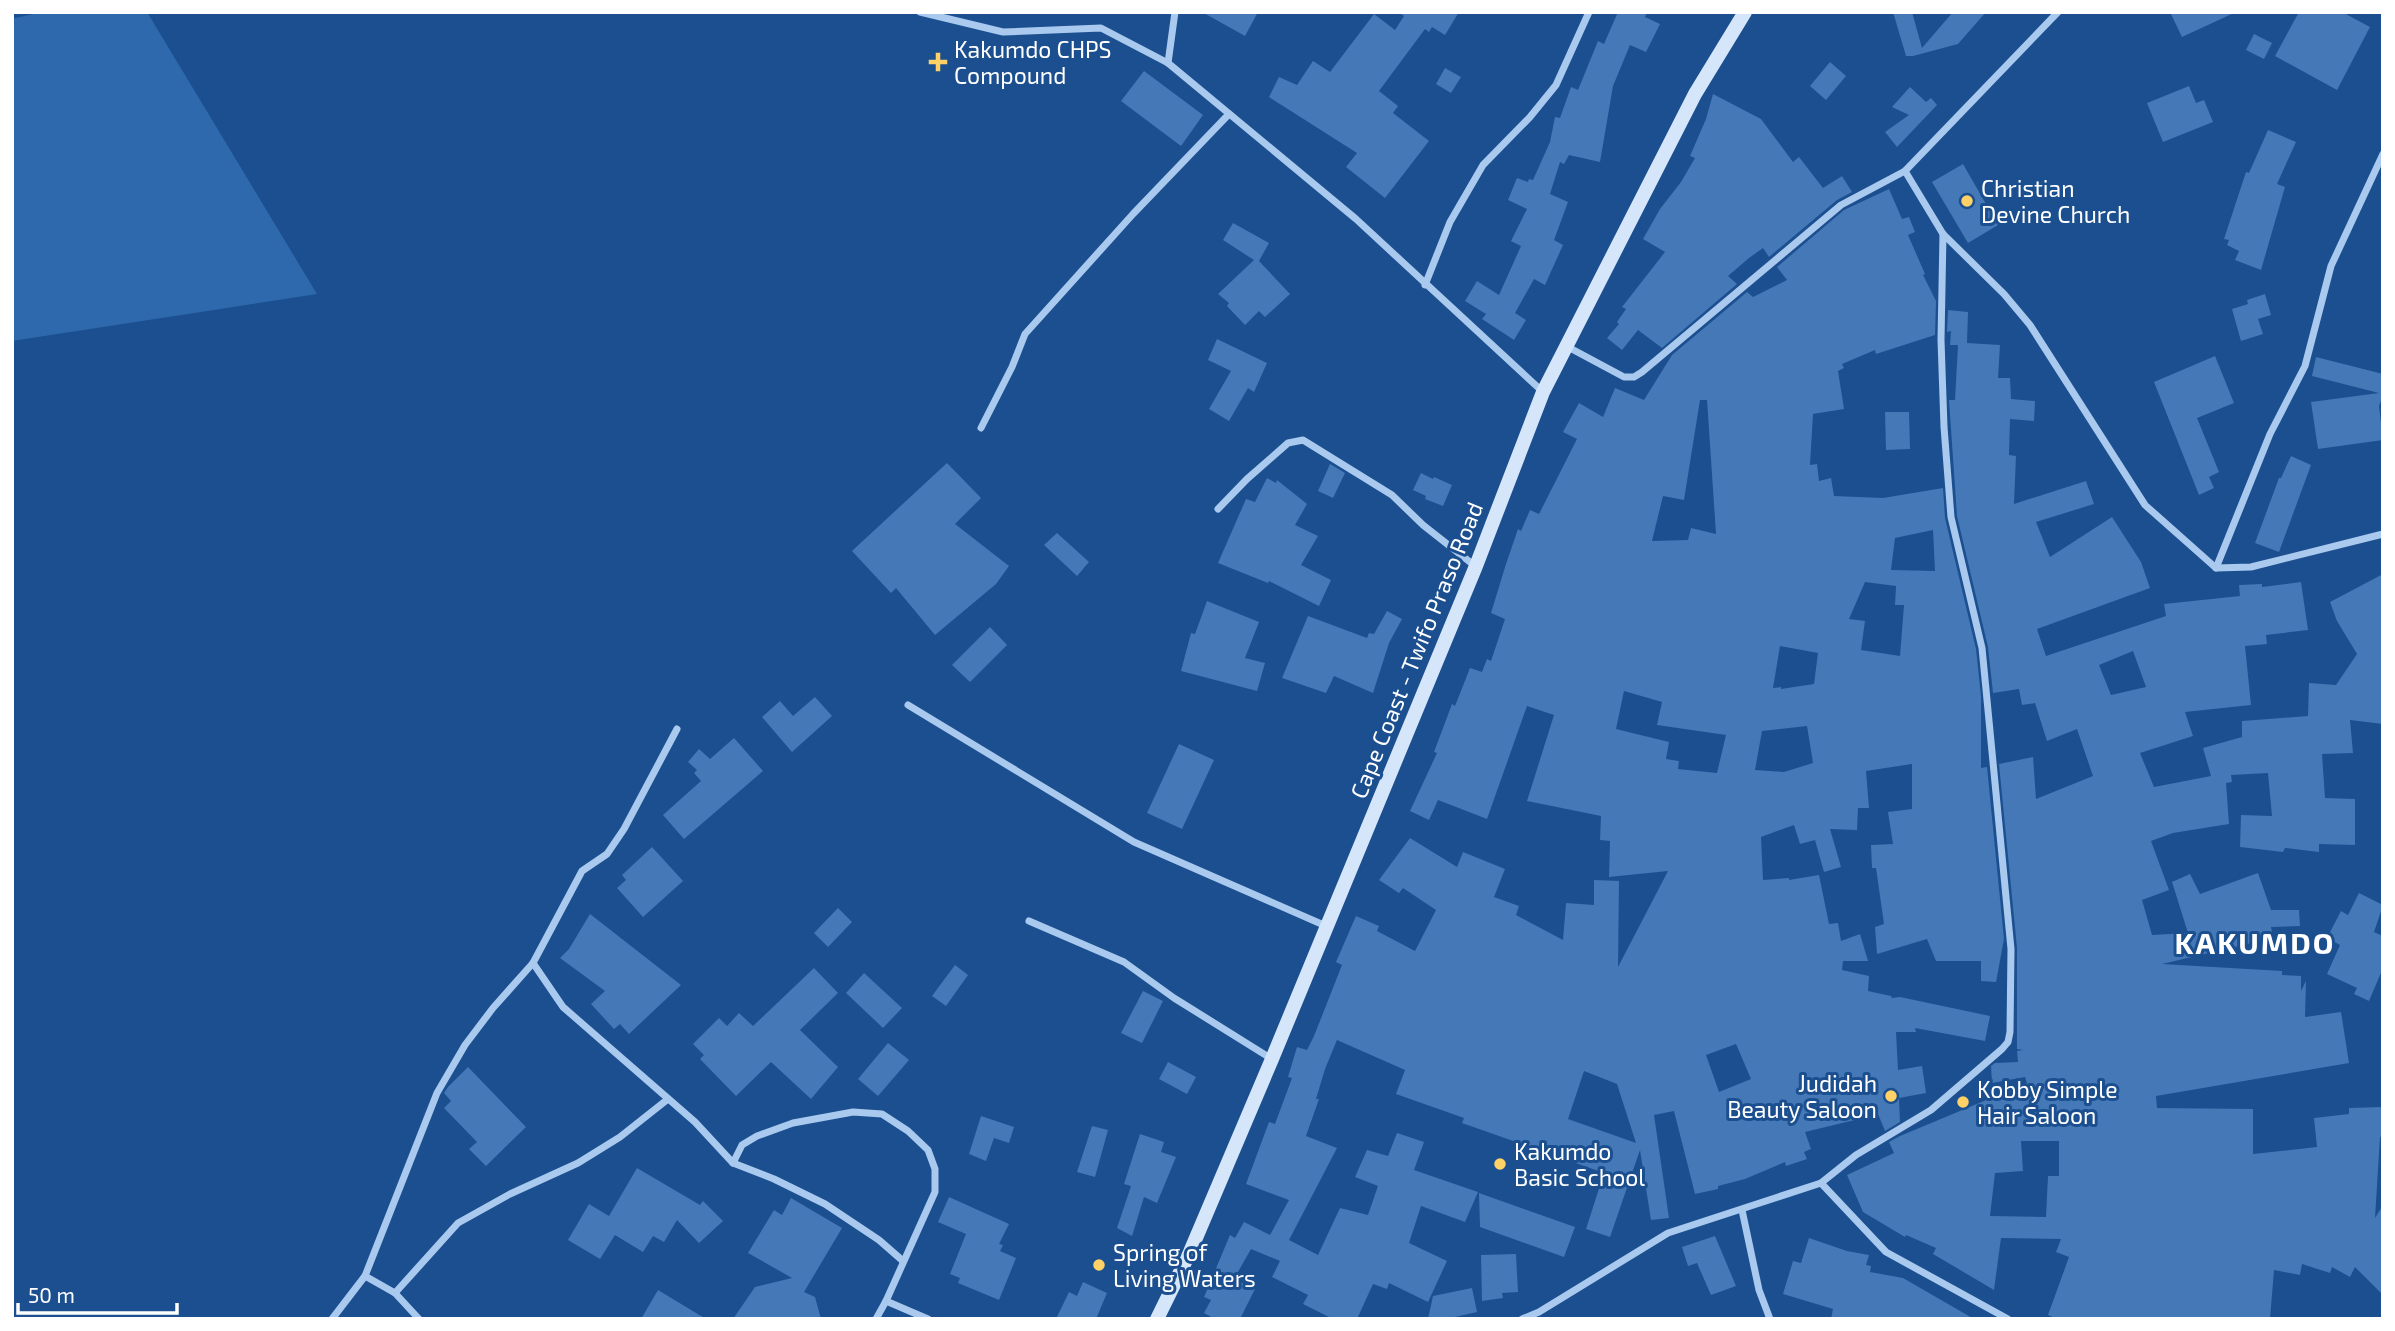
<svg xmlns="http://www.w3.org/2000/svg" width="2395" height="1331" font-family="'Exo 2',sans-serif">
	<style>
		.green { fill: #2e69ad }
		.building { fill: #4478b7; fill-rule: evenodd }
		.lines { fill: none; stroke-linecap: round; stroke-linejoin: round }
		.minor { stroke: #a9c9ee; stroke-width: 7 }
		.secondary { stroke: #d6e6fa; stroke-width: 14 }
		.poi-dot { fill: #ffd166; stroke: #1b4f8f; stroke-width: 2.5 }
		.labels { text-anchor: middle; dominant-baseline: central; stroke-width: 6; stroke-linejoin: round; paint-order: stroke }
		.poi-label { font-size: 23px; fill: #fff; stroke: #1b4f8f; text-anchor: start }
		.street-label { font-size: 23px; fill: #fff; stroke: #1b4f8f }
		.district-label { font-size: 30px; font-weight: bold; letter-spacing: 2px; fill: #fff; stroke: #1b4f8f }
	</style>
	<rect width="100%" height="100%" fill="#1b4f8f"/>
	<!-- green -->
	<polygon class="green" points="41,12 147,12 317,294 12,341 12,19"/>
	<!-- building -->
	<g class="building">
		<polygon points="1202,12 1258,12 1245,36"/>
		<polygon points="1398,12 1459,12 1445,35 1432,27 1429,32 1425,29 1379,91 1398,106 1393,113 1429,141 1385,198 1346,167 1357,153 1269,97 1279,77 1297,85 1313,61 1330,72 1374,14 1395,30 1404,16"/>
		<polygon points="1618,12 1647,12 1645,17 1660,24 1646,52 1630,45 1613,86 1600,162 1569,155 1564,164 1560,162 1550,194 1568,202 1554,240 1563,245 1545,285 1534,279 1515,313 1526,320 1514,340 1482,319 1486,314 1465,301 1477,281 1499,295 1521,246 1511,241 1527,209 1508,200 1517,178 1528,182 1529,179 1533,180 1550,142 1555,117 1560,118 1571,87 1578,90 1598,41 1604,44"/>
		<polygon points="1893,12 1912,12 1922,48 1953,12 1986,12 1958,44 1913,56 1906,56"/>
		<polygon points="2170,12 2236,12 2182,37"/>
		<polygon points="2299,12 2342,12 2370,27 2337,90 2275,56"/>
		<polygon points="2254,34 2272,43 2264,59 2246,50"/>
		<polygon points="1830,62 1846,76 1826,100 1810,86"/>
		<polygon points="1445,68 1461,77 1451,93 1436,84"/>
		<polygon points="1144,71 1203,115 1181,146 1121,101"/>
		<polygon points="2189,86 2196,103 2204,100 2213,122 2163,142 2147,103"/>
		<polygon points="1910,87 1926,102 1931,98 1937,105 1897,147 1885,132 1909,115 1892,107"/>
		<polygon points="1713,94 1761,119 1793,162 1799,157 1823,188 1842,176 1852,192 1837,200 1769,257 1763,248 1749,258 1728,276 1737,284 1662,348 1638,330 1622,350 1607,338 1619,324 1617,322 1626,309 1622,307 1665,252 1643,239 1660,209 1681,182 1695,158 1690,156 1706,119"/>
		<polygon points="2268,130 2296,142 2277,184 2285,187 2261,270 2235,260 2239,251 2227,245 2229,240 2224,239 2246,172 2249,173"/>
		<polygon points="1963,164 1998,225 1968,243 1932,182"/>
		<path d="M 1889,189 L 1902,219 L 1909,217 L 1915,232 L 1908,235 L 1925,274 L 1923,275 L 1936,301 L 1935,335 L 1876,354 L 1875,350 L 1842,364 L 1844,368 L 1838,371 L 1844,409 L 1813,414 L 1810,465 L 1817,464 L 1819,481 L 1831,478 L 1834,496 L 1883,498 L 1943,488 L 1945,518 L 1976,649 L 1981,696 L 1981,768 L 1987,767 L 2004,939 L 1996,982 L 1981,981 L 1981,961 L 1936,961 L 1927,939 L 1877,954 L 1875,927 L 1884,924 L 1876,868 L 1872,868 L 1871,845 L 1893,844 L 1888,812 L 1912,809 L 1912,764 L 1866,771 L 1869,808 L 1858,808 L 1857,830 L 1830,829 L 1841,867 L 1824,872 L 1815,840 L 1800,844 L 1794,825 L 1761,837 L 1763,880 L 1789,878 L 1789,880 L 1819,875 L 1829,924 L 1838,923 L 1841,941 L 1860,934 L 1868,961 L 1843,961 L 1842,970 L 1869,976 L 1868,991 L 1891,996 L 1892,998 L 1900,997 L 1990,1016 L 1985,1041 L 1915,1028 L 1916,1032 L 1896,1032 L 1898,1070 L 1922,1066 L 1926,1093 L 1899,1098 L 1900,1122 L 1885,1131 L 1878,1114 L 1864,1120 L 1863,1118 L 1805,1132 L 1811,1149 L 1804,1152 L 1807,1159 L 1786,1166 L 1785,1162 L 1745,1179 L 1718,1186 L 1718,1189 L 1695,1194 L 1674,1111 L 1654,1115 L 1669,1218 L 1651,1220 L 1640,1150 L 1610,1237 L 1586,1229 L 1604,1173 L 1462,1123 L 1464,1118 L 1396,1094 L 1405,1070 L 1337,1040 L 1325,1069 L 1316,1099 L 1319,1099 L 1306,1136 L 1337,1148 L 1289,1240 L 1318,1255 L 1340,1208 L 1368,1215 L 1378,1186 L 1355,1177 L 1367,1150 L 1388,1156 L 1397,1133 L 1424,1142 L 1414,1170 L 1478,1192 L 1465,1222 L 1421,1206 L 1409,1243 L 1447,1261 L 1428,1302 L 1389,1283 L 1387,1289 L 1373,1284 L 1357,1319 L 1333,1319 L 1303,1304 L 1308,1295 L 1272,1277 L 1280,1261 L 1251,1249 L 1234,1279 L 1255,1289 L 1240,1319 L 1215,1319 L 1204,1313 L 1211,1300 L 1204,1297 L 1230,1235 L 1235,1238 L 1244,1222 L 1270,1235 L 1289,1200 L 1246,1184 L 1269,1122 L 1275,1124 L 1292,1078 L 1288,1077 L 1297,1047 L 1307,1050 L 1314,1036 L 1342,965 L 1336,962 L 1356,916 L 1379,926 L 1377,931 L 1415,951 L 1436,910 L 1403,888 L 1399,893 L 1379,880 L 1410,838 L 1457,867 L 1463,852 L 1505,869 L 1494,897 L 1519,906 L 1516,915 L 1563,940 L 1566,903 L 1594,905 L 1594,880 L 1619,881 L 1618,967 L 1668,871 L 1609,877 L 1610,841 L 1600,840 L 1601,816 L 1527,801 L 1554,715 L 1527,706 L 1487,819 L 1438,800 L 1429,820 L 1410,811 L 1437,753 L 1434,752 L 1452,704 L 1455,706 L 1470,668 L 1482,672 L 1487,659 L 1491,661 L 1505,619 L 1491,613 L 1506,564 L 1518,529 L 1521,531 L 1530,510 L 1539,514 L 1577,439 L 1563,432 L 1579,403 L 1603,417 L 1615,388 L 1644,400 L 1672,355 L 1747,292 L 1753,297 L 1787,280 L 1777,267 L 1844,210 ZM 1700,400 L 1707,400 L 1716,534 L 1691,528 L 1688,540 L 1652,541 L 1663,496 L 1684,500 ZM 1933,530 L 1935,571 L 1891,570 L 1895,538 ZM 1865,582 L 1896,586 L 1895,605 L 1904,605 L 1900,656 L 1861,650 L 1865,621 L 1849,619 ZM 1780,646 L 1818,653 L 1814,684 L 1781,689 L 1781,687 L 1773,688 ZM 1624,691 L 1662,702 L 1657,725 L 1726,735 L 1717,773 L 1678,769 L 1679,761 L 1666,759 L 1669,742 L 1616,729 ZM 1807,726 L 1813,763 L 1784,772 L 1755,770 L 1762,731 ZM 1736,1044 L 1751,1079 L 1719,1092 L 1706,1055 ZM 1584,1071 L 1617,1084 L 1636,1143 L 1568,1119 Z"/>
		<polygon points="1233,223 1269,243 1259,261 1290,294 1265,317 1259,311 1245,325 1227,306 1229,303 1218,294 1254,260 1223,240"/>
		<polygon points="2265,294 2271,315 2258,319 2263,334 2241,341 2232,309 2248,304 2247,300"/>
		<path d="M 1948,310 L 1968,312 L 1967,343 L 2000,345 L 1998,378 L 2010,378 L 2011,399 L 2035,401 L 2034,421 L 2010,419 L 2009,455 L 2016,456 L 2014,504 L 2086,481 L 2094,504 L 2036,522 L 2050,557 L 2112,517 L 2141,562 L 2150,588 L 2037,629 L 2046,656 L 2166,616 L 2164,604 L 2240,596 L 2239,585 L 2262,584 L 2262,587 L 2301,582 L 2308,630 L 2266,635 L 2267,644 L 2245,646 L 2251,705 L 2185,712 L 2193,736 L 2140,753 L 2154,787 L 2211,776 L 2203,748 L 2242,737 L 2242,721 L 2308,716 L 2309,683 L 2336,685 L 2357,654 L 2337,621 L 2330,602 L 2383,574 L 2383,724 L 2350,720 L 2353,753 L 2322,754 L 2325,798 L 2355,799 L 2355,845 L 2319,844 L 2319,852 L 2285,848 L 2283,852 L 2240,847 L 2241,815 L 2272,816 L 2268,773 L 2231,775 L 2232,782 L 2226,783 L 2229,824 L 2173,833 L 2151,841 L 2169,890 L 2142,900 L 2152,935 L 2188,933 L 2172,882 L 2190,874 L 2200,894 L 2258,873 L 2271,910 L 2299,910 L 2300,926 L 2271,927 L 2273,938 L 2162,964 L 2282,971 L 2282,975 L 2301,976 L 2301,991 L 2306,981 L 2305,1017 L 2341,1012 L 2349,1063 L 2156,1096 L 2157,1108 L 2253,1109 L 2253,1154 L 2317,1147 L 2314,1118 L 2349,1114 L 2349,1108 L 2383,1107 L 2383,1137 L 2380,1137 L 2375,1218 L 2383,1205 L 2383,1295 L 2355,1267 L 2350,1277 L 2332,1267 L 2330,1273 L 2302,1264 L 2300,1275 L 2274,1270 L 2270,1319 L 2057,1319 L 2048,1315 L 2069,1257 L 2056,1252 L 2061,1239 L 2001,1238 L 1994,1290 L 1933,1254 L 1936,1248 L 1906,1235 L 1905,1237 L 1863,1212 L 1847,1175 L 1894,1153 L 1889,1142 L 1900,1136 L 2027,1083 L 2025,1077 L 1992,1083 L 1991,1066 L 1995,1063 L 2018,1062 L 2017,1051 L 2023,1050 L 2017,1049 L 2017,948 L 1999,764 L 2033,757 L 2036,799 L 2093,776 L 2077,729 L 2047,741 L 2035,703 L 2022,705 L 2019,689 L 1993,693 L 1988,647 L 1957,516 L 1949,400 L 1955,400 L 1958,345 L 1950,345 L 1951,331 L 1947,332 ZM 2133,651 L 2146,687 L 2111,695 L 2099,665 ZM 2021,1141 L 2059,1141 L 2059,1176 L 2048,1176 L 2046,1217 L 1990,1216 L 1995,1173 L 2023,1171 Z"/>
		<polygon points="1217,339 1267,363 1254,392 1248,388 1229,421 1209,409 1231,371 1208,360"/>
		<polygon points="2215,356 2234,403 2197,418 2219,472 2209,477 2214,488 2199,495 2154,382"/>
		<polygon points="2316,357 2383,374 2383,394 2379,406 2383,440 2318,449 2311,402 2379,393 2312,376"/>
		<polygon points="1885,412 1909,412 1910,449 1886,450"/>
		<polygon points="2291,456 2311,465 2279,552 2255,543 2279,478 2281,478"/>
		<polygon points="947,463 981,498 955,524 1009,566 996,584 935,635 896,588 891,593 852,551"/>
		<polygon points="1330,464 1345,473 1333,498 1318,491"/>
		<polygon points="1421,473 1433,479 1434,477 1452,485 1443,506 1425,499 1426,496 1413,490"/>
		<polygon points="1267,478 1276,483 1277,480 1307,504 1295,525 1318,536 1301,565 1331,580 1319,606 1269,581 1268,583 1218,563 1246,499 1255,502"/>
		<polygon points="1057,533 1089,562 1077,576 1044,545"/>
		<polygon points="1207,601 1259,622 1245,658 1265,663 1257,691 1181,671 1191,633 1195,634"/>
		<polygon points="1387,611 1402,619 1389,643 1373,693 1334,676 1326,693 1282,678 1308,616 1367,638 1369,633 1374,634"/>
		<polygon points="990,627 1007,645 970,682 952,665"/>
		<polygon points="815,697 832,716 792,752 762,717 780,701 793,716"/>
		<polygon points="734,738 763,771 684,839 663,815 701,781 694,773 697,770 688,762 699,749 710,759"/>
		<polygon points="1179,744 1214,760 1182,829 1147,813"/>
		<polygon points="652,847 683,881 643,917 617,888 626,880 622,875"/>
		<polygon points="2359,893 2383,905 2374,932 2383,936 2383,968 2369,1001 2354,994 2357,988 2327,974 2340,945 2327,938 2341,911 2348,915"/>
		<polygon points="838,908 852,922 828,947 814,933"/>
		<polygon points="590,914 681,985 629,1034 620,1024 614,1029 591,1004 605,991 560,958 569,949"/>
		<polygon points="955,965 968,975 946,1006 932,996"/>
		<polygon points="814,968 838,993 800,1030 838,1067 811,1099 771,1062 736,1096 700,1059 704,1055 693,1044 719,1018 727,1026 739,1013 753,1026"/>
		<polygon points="864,973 902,1008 883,1028 846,993"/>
		<polygon points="1143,991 1163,1001 1142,1043 1121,1033"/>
		<polygon points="888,1043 909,1060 878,1096 858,1079"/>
		<polygon points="1168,1062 1196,1077 1187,1094 1159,1079"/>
		<polygon points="468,1067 526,1127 486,1166 469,1149 477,1142 444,1108 451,1101 444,1093 448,1087"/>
		<polygon points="981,1116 1014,1127 1009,1143 994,1138 986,1161 969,1154"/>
		<polygon points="1092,1126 1108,1130 1095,1177 1077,1172"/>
		<polygon points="1140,1134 1164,1142 1161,1152 1176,1157 1157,1203 1144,1197 1132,1236 1117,1228 1131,1186 1124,1184"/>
		<polygon points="637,1168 700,1205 703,1201 723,1221 699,1243 677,1220 664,1242 653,1236 643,1252 615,1235 600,1259 568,1240 589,1204 609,1216"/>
		<polygon points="1479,1193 1575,1227 1564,1257 1480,1227"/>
		<polygon points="949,1197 1009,1224 999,1244 1003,1245 1000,1251 1016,1258 999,1300 958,1283 960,1278 950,1274 966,1234 938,1222"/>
		<polygon points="791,1198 842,1228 804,1292 815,1297 821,1319 733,1319 755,1287 792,1278 748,1253 774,1210 782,1215"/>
		<polygon points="1715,1236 1736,1286 1711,1295 1697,1263 1688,1266 1682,1247"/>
		<polygon points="1809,1238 1847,1251 1869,1255 1866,1265 1871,1266 1870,1272 1903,1278 1974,1319 1831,1319 1833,1309 1783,1294 1793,1261 1801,1263"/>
		<polygon points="1516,1254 1518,1292 1502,1293 1503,1298 1482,1301 1481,1255"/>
		<polygon points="1083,1282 1107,1293 1096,1319 1056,1319 1069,1292 1077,1296"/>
		<polygon points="1472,1288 1477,1312 1446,1319 1428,1319 1433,1296"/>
		<polygon points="658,1290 706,1319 641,1319"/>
	</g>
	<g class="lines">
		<!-- minor -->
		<g class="minor">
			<polyline points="920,12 1003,32 1101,28 1168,63 1356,219 1543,392"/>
			<polyline points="1168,63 1175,12"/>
			<polyline points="1905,171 1943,234 2004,294 2030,325 2145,505 2216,568 2251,567 2383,534"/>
			<polyline points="1425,285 1450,222 1483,165 1530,117 1556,85 1589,12"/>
			<polyline points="1568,347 1624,377 1634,377 1642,372 1841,205 1905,171 2058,12"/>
			<polyline points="981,428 1012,367 1025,334 1133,214 1229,114"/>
			<polyline points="1218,509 1247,479 1288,443 1303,440 1392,495 1423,525 1475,566"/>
			<polyline points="2216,568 2270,434 2305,366 2331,266 2383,154"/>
			<polyline points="908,705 1134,842 1326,926"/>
			<polyline points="1029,921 1124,962 1174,998 1272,1059"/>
			<polyline points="533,963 563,1007 695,1122 733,1163 774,1179 825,1204 879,1240 903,1261"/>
			<polyline points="733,1163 742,1145 757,1136 793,1123 853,1112 882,1114 908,1131 928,1150 935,1169 935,1192 886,1301"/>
			<polyline points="1821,1183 1856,1155 1931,1110 2002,1049 2008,1042 2010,1032 2011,949 1982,648 1951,517 1944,427 1941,340 1943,234"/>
			<polyline points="1742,1210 1759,1290 1770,1319"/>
			<polyline points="365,1276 395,1293 419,1319"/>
			<polyline points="395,1293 458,1223 510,1194 578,1163 620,1137 668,1099"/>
			<polyline points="332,1319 365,1276 437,1093 465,1045 493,1008 533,963 582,871 607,854 624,829 677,729"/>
			<polyline points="876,1319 886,1301 928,1319"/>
			<polyline points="1522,1319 1539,1312 1668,1233 1821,1183 1886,1252 2008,1319"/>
		</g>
		<!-- secondary -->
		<polyline class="secondary" points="1157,1319 1190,1252 1272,1059 1476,566 1543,392 1695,94 1745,12"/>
	</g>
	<!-- markers -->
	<g class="poi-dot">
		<path d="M934.5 51.5h7v7h7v7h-7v7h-7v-7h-7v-7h7z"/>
		<circle cx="1967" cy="201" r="7"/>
		<circle cx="1891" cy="1096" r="7"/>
		<circle cx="1963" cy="1102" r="7"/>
		<circle cx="1500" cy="1164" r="7"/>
		<circle cx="1099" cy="1265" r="7"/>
	</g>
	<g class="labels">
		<!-- poi labels -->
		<g class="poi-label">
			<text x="954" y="49">Kakumdo CHPS<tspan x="954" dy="26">Compound</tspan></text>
			<text x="1981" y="188">Christian<tspan x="1981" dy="26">Devine Church</tspan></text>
			<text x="1877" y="1083" text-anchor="end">Judidah<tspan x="1877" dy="26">Beauty Saloon</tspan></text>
			<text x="1977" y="1089">Kobby Simple<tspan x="1977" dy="26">Hair Saloon</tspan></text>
			<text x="1514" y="1151">Kakumdo<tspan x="1514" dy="26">Basic School</tspan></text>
			<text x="1113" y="1252">Spring of<tspan x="1113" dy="26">Living Waters</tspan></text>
		</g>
		<!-- street labels -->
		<g class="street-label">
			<text transform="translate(1416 650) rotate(-68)">Cape Coast - Twifo Praso Road</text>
		</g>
		<!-- district labels -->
		<g class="district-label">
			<text x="2255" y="942">KAKUMDO</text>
		</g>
	</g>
	<!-- border -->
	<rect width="2395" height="1331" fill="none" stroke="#ffffff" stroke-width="28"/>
	<!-- scale -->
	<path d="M18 1303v10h159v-10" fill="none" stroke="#ffffff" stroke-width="3.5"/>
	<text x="28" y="1303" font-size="21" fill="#ffffff" stroke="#1b4f8f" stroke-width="5" paint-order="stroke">50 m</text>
</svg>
